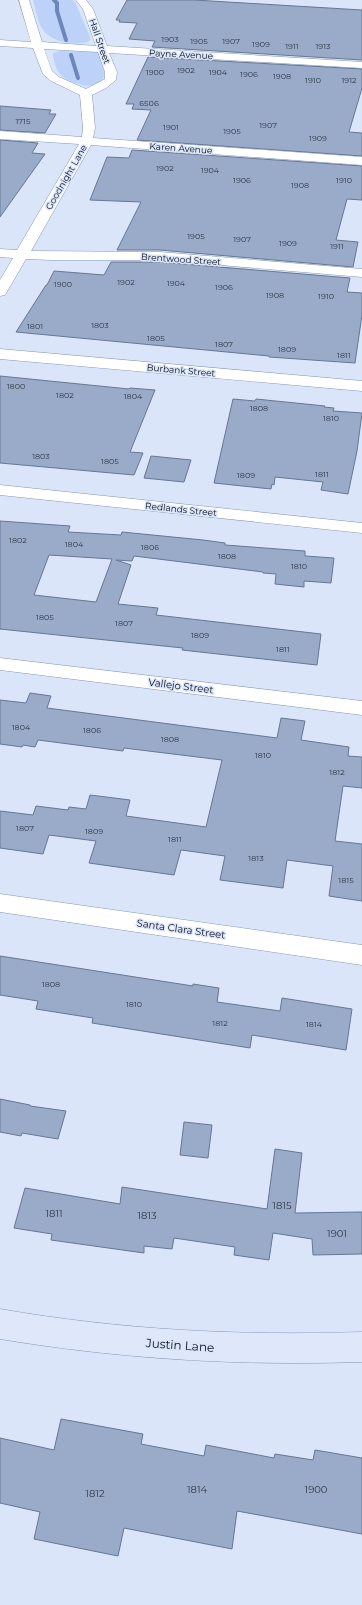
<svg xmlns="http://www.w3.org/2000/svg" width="362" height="1605" font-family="Montserrat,sans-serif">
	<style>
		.green { fill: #bdd2f9 }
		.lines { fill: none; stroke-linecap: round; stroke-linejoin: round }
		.stream { stroke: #6c87bb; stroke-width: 4 }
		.building { fill: #9aabca; stroke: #667693; fill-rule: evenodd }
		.street-casing { stroke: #8596b4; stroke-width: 1 }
		.secondary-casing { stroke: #8596b4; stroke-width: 1 }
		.street { fill: #fff; fill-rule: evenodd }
		.secondary { fill: #dfe8fb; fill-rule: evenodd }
		.labels { text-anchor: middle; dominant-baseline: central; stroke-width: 3; stroke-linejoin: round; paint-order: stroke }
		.number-label { font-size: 8px; fill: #2e3747 }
		.far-street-label { font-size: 9px; fill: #0a101b; stroke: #dae5f9 }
		.street-label { font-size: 10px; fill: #0a101b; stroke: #dae5f9 }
		.near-number-label { font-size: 10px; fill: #2e3747 }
		.near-street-label { font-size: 12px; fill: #0a101b; stroke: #dae5f9 }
	</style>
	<rect width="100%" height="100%" fill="#dae5f9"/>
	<!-- green -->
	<g class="green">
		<path d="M 33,0 L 72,0 L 75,2 L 91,39 L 88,42 C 72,46 48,42 40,25 C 37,17 35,8 33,0 Z"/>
		<path d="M 60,51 L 98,52 C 100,58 104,67 104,73 C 104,95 67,84 59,73 C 56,69 54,61 53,56 L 53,53 Z"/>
	</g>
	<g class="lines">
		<!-- stream -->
		<g class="stream">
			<polyline points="54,0 57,3 57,11 66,40"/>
			<polyline points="71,55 78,78"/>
		</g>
	</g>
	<!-- building -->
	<g class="building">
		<polygon points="127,0 194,0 362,10 362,60 152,47 155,41 129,39 137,23 119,22 120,20 116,20"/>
		<polygon points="148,57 362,69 362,88 349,132 362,133 362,156 137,140 151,110 132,109 134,104 126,104"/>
		<polygon points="0,106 51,110 49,114 56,114 45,133 0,130"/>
		<polygon points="0,140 38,143 32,153 45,154 0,217"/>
		<polygon points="132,150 362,166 362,200 347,199 336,240 358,242 353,267 160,250 117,250 141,202 90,200 107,157 129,158"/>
		<polygon points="111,262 160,262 350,278 347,292 362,293 362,315 355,363 269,357 269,356 16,332 46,285 47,285 54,271 104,275"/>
		<polygon points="0,376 129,389 130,388 155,390 130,452 143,453 134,475 0,463"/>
		<polygon points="233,399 255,401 256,399 325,406 324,407 334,408 333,411 362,413 357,451 348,494 321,490 323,482 275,477 274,485 272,484 271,489 214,483"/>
		<polygon points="151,456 191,460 184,482 144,478"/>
		<path d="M 0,521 L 70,526 L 68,532 L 121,535 L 122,532 L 203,540 L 225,543 L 225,545 L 305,551 L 305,556 L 334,558 L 331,583 L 304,581 L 304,587 L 275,584 L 276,574 L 263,573 L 263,572 L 134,556 L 132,561 L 116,560 L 131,565 L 118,604 L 158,608 L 156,615 L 321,634 L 317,665 L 182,650 L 183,648 L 154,645 L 0,629 ZM 49,555 L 112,559 L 96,602 L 34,595 Z"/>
		<polygon points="30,693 51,696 47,708 277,738 281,718 305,721 301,740 349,747 348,756 362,757 362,788 343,786 335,841 362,844 362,901 329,896 333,866 287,860 283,888 220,880 225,856 181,850 174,875 89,863 96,841 49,835 43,854 0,848 0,811 33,815 36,806 68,810 69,807 86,809 90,795 130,800 126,816 206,827 222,760 124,748 123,751 38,740 35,747 23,745 22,747 0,744 0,700 26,703"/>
		<polygon points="0,956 193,986 193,984 219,988 217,1002 280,1011 282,998 352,1009 346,1050 252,1035 250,1048 92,1023 93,1018 36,1009 38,1001 0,995"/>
		<polygon points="0,1099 30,1105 30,1106 66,1111 58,1139 22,1133 21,1136 0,1132"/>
		<polygon points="184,1122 212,1125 208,1158 180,1155"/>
		<polygon points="275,1149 302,1153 295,1213 362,1212 362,1254 313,1255 312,1239 273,1233 269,1260 234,1255 235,1247 174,1238 172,1249 144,1246 144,1253 51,1240 52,1234 14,1228 25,1188 120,1204 122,1187 267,1209"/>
		<polygon points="61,1419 143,1434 141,1444 204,1456 206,1445 274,1458 275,1454 313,1460 315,1450 362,1458 362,1534 237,1511 232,1549 124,1528 118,1556 34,1539 40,1512 0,1503 0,1438 54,1450"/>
	</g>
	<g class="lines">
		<!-- street casing -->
		<g class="street-casing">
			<g id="street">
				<path d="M 19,0 L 29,0 L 42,42 L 96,46 L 83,9 L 76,0 L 86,0 L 93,9 L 107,46 L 362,62 L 362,68 L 109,53 L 117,72 L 116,80 L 106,88 L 92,95 L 95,128 L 93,138 L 362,157 L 362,165 L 91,145 L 31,251 L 160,252 L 362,269 L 362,277 L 160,260 L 52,260 L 26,259 L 5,295 L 0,296 L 0,280 L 13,258 L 0,257 L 0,249 L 17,250 L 79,144 L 0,139 L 0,131 L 82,137 L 83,128 L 80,95 L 51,81 L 43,74 L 33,48 L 0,46 L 0,40 L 31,42 ZM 44,49 L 98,52 L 105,72 L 105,79 L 86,89 L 59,77 L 52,71 Z"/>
				<polygon points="0,349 362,381 362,391 0,359"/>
				<polygon points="0,485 362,523 362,533 0,495"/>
				<polygon points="0,658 362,701 362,715 0,670"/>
				<polygon points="0,894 362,945 362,965 0,912"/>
			</g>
		</g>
		<!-- secondary casing -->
		<g class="secondary-casing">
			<path id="secondary" d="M 0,1309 C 121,1330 239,1336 362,1332 L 362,1362 C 239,1366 121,1359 0,1339 Z"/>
		</g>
		<!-- street -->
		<use href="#street" class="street"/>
		<!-- secondary -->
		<use href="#secondary" class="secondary"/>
	</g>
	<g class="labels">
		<!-- number labels -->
		<g class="number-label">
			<text x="170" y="39">1903</text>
			<text x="199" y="41">1905</text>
			<text x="231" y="41">1907</text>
			<text x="261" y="44">1909</text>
			<text x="292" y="46">1911</text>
			<text x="323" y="46">1913</text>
			<text x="186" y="70">1902</text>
			<text x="155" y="72">1900</text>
			<text x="218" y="72">1904</text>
			<text x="249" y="74">1906</text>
			<text x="282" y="76">1908</text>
			<text x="313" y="80">1910</text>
			<text x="349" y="80">1912</text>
			<text x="149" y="103">6506</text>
			<text x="23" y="121">1715</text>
			<text x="268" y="125">1907</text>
			<text x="171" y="127">1901</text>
			<text x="232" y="131">1905</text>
			<text x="318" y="138">1909</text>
			<text x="165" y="168">1902</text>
			<text x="210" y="170">1904</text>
			<text x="242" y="180">1906</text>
			<text x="344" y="180">1910</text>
			<text x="300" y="185">1908</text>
			<text x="196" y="236">1905</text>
			<text x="242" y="239">1907</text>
			<text x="288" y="243">1909</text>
			<text x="337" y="246">1911</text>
			<text x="126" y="282">1902</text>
			<text x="176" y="283">1904</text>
			<text x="63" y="284">1900</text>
			<text x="224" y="287">1906</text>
			<text x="275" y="295">1908</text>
			<text x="326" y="296">1910</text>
			<text x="100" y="325">1803</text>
			<text x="35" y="326">1801</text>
			<text x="156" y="338">1805</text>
			<text x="224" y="344">1807</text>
			<text x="287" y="349">1809</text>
			<text x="344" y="355">1811</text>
			<text x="16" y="386">1800</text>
			<text x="65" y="395">1802</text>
			<text x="133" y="396">1804</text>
			<text x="259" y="408">1808</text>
			<text x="331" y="418">1810</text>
			<text x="41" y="456">1803</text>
			<text x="110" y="461">1805</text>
			<text x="322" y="474">1811</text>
			<text x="246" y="475">1809</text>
			<text x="18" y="540">1802</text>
			<text x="74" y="544">1804</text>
			<text x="150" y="547">1806</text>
			<text x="227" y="556">1808</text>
			<text x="299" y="566">1810</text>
			<text x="45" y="617">1805</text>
			<text x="124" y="623">1807</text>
			<text x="200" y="635">1809</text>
			<text x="283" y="649">1811</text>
			<text x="21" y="727">1804</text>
			<text x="92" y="730">1806</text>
			<text x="170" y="739">1808</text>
			<text x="263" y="755">1810</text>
			<text x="337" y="772">1812</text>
			<text x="25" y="828">1807</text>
			<text x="94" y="831">1809</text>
			<text x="175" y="839">1811</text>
			<text x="256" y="858">1813</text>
			<text x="346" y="880">1815</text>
			<text x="51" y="984">1808</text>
			<text x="134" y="1004">1810</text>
			<text x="220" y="1023">1812</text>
			<text x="314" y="1024">1814</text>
		</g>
		<!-- far-street labels -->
		<g class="far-street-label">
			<text transform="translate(100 41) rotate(71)">Hall Street</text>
			<text transform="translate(181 54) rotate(3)">Payne Avenue</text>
			<text transform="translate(181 148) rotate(4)">Karen Avenue</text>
			<text transform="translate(66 177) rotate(-60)">Goodnight Lane</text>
			<text transform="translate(181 259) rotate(4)">Brentwood Street</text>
			<text transform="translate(181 370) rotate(5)">Burbank Street</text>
			<text transform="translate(181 509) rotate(6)">Redlands Street</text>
		</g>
		<!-- street labels -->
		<g class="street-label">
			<text transform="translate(181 686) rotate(7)">Vallejo Street</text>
			<text transform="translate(181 929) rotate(8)">Santa Clara Street</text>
		</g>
		<!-- near-number labels -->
		<g class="near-number-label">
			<text x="282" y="1205">1815</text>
			<text x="54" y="1213">1811</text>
			<text x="147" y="1215">1813</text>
			<text x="337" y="1233">1901</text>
			<text x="197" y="1489">1814</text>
			<text x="316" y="1489">1900</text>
			<text x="95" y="1493">1812</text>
		</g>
		<!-- near-street labels -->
		<g class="near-street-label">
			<text transform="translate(180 1345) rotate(4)">Justin Lane</text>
		</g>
	</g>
</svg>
